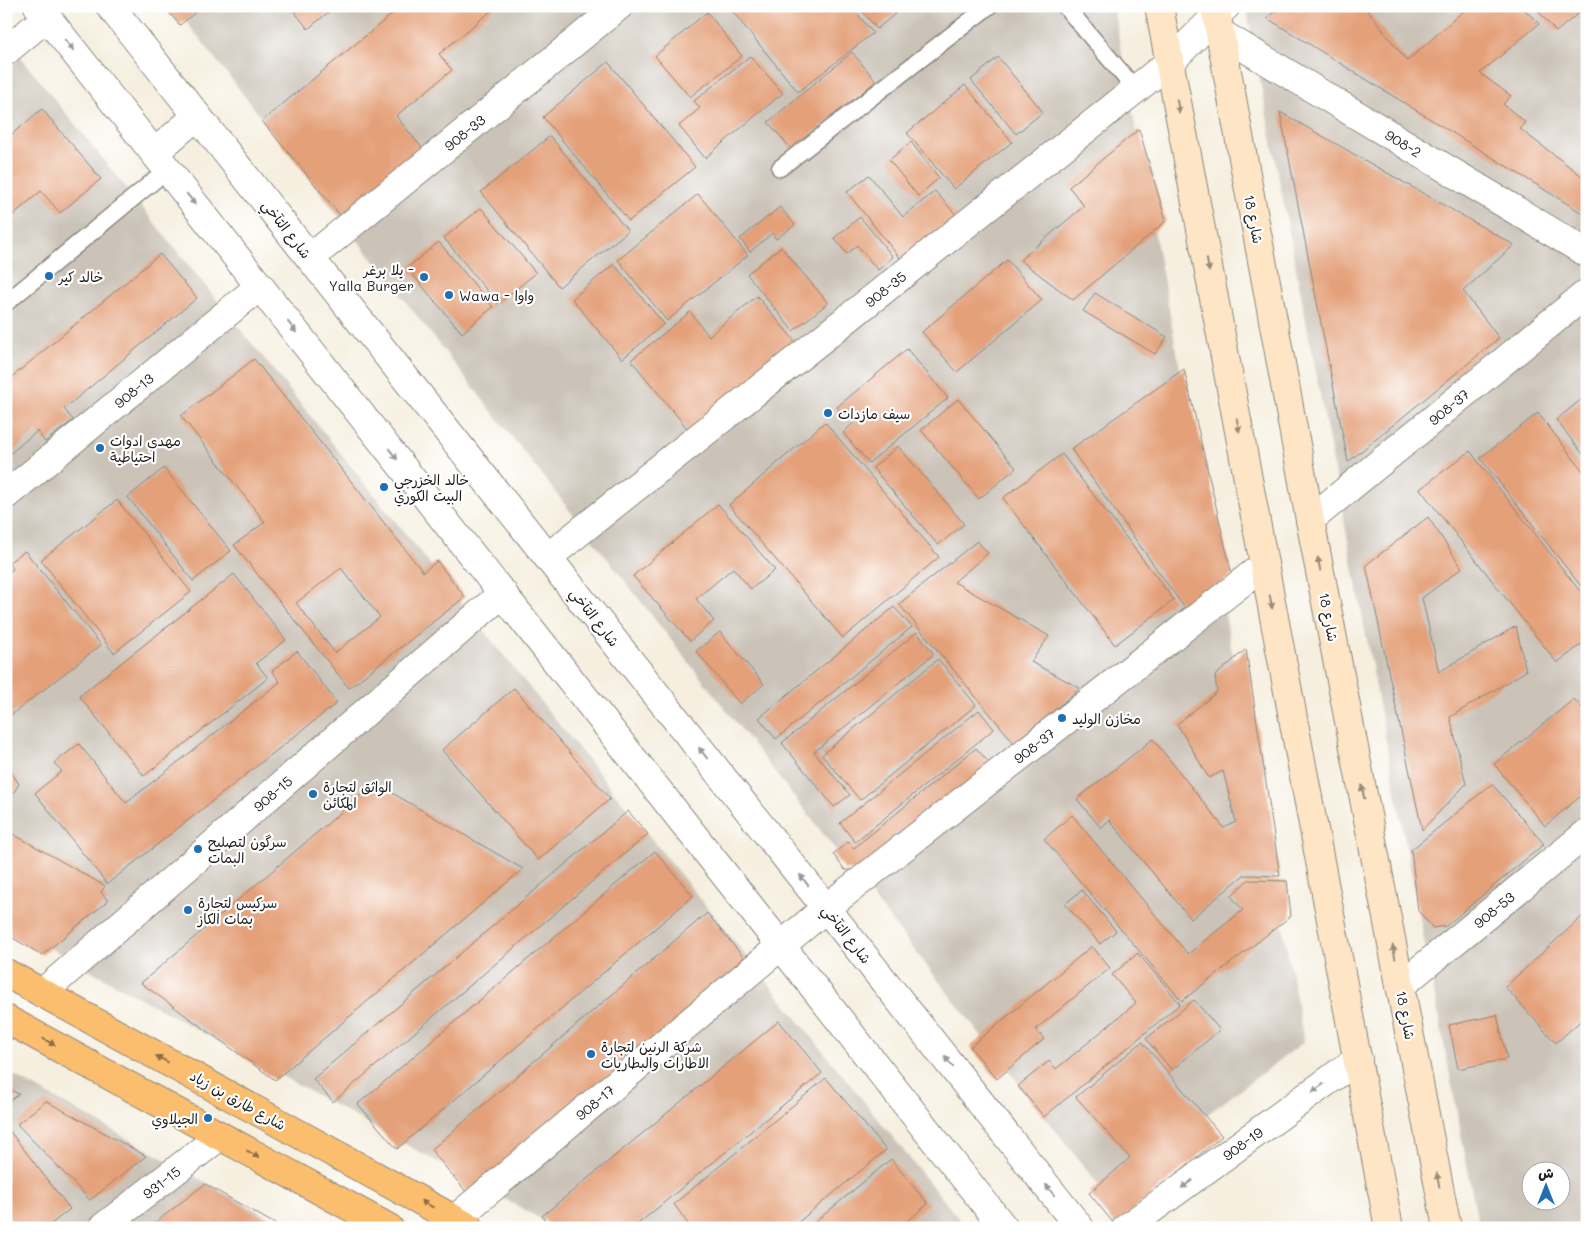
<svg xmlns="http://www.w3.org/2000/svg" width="1593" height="1234" font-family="Mali,'Playpen Sans Arabic',sans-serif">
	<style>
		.industrial { fill: #cbc3b8; fill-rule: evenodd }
		.building { fill: #e4a079; fill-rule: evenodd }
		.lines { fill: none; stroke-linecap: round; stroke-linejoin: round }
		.lane-casing { stroke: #89867e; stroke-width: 19 }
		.street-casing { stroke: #89867e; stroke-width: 30 }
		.secondary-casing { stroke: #89867e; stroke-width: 30 }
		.primary-casing { stroke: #89867e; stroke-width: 30 }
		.lane { stroke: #fff; stroke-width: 16 }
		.street { stroke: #fff; stroke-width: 28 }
		.secondary { stroke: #fde5c5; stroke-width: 28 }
		.primary { stroke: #fbbd6e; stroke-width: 28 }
		.oneway { fill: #999 }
		.oneway2 { fill: #988b79 }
		.oneway3 { fill: #8c6c45 }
		.poi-dot { fill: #1f6fb2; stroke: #fff; stroke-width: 2 }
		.labels { text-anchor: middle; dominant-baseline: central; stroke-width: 4.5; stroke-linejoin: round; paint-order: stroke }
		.street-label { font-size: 14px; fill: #1c1c1c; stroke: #fff }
		.poi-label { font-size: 14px; fill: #1c1c1c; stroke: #fff; text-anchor: start }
	</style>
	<rect width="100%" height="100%" fill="#fff"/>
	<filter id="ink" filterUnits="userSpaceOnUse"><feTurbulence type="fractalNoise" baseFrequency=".02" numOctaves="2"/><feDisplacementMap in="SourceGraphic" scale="10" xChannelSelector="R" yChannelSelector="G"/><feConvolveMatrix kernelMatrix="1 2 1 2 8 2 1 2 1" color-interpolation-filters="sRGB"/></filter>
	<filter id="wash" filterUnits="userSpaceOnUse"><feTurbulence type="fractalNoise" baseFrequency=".0096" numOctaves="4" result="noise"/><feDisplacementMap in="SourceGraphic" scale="20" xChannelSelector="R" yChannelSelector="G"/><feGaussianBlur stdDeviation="1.12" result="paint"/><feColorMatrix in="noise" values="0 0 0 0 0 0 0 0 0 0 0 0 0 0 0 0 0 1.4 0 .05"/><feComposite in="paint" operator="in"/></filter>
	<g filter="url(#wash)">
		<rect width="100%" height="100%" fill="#f6efdf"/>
		<!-- industrial -->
		<g class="industrial">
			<polygon points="174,6 1113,6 1304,1042 1104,1192"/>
			<path d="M 1246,6 L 1587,6 L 1587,1228 L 1479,1228 ZM 1530,1172 L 1560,1172 L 1560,1202 L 1530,1202 Z"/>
			<polygon points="6,39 966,1228 557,1228 6,924"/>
			<polygon points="6,1071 288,1228 6,1228"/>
		</g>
		<g id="blocks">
			<!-- building -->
			<g class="building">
				<polygon points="163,6 203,6 180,25"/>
				<polygon points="290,6 336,6 308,29"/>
				<polygon points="402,6 497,6 439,54 452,70 396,116 423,149 340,215 262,121"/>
				<polygon points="728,6 851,6 873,33 798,92"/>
				<polygon points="858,6 904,6 877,29"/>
				<polygon points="1281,6 1364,6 1407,61 1469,6 1521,6 1539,24 1480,73 1511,96 1503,104 1525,122 1520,129 1587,180 1587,216 1267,18"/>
				<polygon points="1534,6 1587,6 1556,32"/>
				<polygon points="707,12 742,56 690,97 655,56"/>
				<polygon points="852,52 876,81 792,150 768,122"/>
				<polygon points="750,56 783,93 705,158 679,126 700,108 694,101"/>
				<polygon points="998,57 1043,112 1016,134 971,80"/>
				<polygon points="608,62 695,167 629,221 543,117"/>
				<polygon points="965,85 1012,142 954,189 907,133"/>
				<polygon points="42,109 101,179 60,213 41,191 6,221 6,139"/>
				<polygon points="1280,112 1514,245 1463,291 1499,338 1348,462"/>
				<polygon points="1139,129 1166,221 1073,300 1020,260 1084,206 1069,187"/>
				<polygon points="550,136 628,231 559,287 481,192"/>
				<polygon points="911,142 939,178 918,196 889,160"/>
				<polygon points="869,175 903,217 935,191 958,217 903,262 847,192"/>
				<polygon points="698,194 748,255 667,321 618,260"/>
				<polygon points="780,207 795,225 776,239 772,233 750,252 740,239"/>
				<polygon points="481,208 536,273 498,304 444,238"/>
				<polygon points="860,217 893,257 878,270 857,245 847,254 834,238"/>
				<polygon points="439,242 493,307 462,333 407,268"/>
				<polygon points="781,247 828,303 793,331 747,274"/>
				<polygon points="160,254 197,298 64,409 73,420 45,442 37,431 6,457 6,382"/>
				<polygon points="1007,260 1042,300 957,372 922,332"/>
				<polygon points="614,264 664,324 622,359 572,299"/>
				<polygon points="1095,293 1167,337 1155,354 1083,311"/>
				<polygon points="757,296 798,345 691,433 631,360 690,312 709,336"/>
				<polygon points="907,349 948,398 869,463 843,433 859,418 851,409 844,416 837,407"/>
				<path d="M 254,359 L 423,572 L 437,561 L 465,597 L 349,688 L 234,545 L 265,522 L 181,416 ZM 341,568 L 380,617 L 335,653 L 296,603 Z"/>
				<polygon points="1184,369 1232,575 1186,610 1071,449"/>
				<polygon points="1587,395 1587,459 1556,420"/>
				<polygon points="958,399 1016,468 979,499 921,430"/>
				<polygon points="1538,413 1587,476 1587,594 1480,458"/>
				<polygon points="825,422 939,557 843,638 729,505"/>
				<polygon points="898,446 964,524 938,545 873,468"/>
				<polygon points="1470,451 1587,600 1587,640 1557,663 1420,489"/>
				<polygon points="1062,454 1174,600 1115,645 1003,498"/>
				<polygon points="164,468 231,551 193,581 128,497"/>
				<polygon points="117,500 191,592 114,653 41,560"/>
				<polygon points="718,504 775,570 751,589 733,568 696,599 714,621 690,641 633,576"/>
				<polygon points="1428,517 1462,568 1422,598 1439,672 1516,626 1526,671 1450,717 1466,784 1422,830 1366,565"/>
				<polygon points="977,541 988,553 954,582 1049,636 1031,662 1080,688 1015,744 899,604"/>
				<polygon points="25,551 101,645 6,719 6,575 13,569 8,563"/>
				<polygon points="234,574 286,640 256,663 268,678 144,776 79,696"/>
				<polygon points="894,607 912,627 776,739 759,718"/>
				<polygon points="720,632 764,684 740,704 696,651"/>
				<polygon points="917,632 934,654 814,752 850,795 834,807 782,743"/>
				<polygon points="1246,649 1280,876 1244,875 1191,919 1109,820 1101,828 1077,799 1153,739 1224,828 1236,822 1223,771 1209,778 1177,724 1217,692 1215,676"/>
				<polygon points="297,651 337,703 107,884 35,793 62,771 54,763 79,744 126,803 280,682 272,671"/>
				<polygon points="938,659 976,705 860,800 822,755"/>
				<polygon points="514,688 610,799 538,860 442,750"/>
				<polygon points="1574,699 1587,714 1587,791 1545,826 1494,764"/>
				<polygon points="979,710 994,729 855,842 840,823"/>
				<polygon points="976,748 992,766 866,870 845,870 833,854 848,842 854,848"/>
				<polygon points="6,764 19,784 6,805"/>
				<polygon points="375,783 523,869 275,1080 141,983"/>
				<polygon points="1492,784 1544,844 1446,926 1433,928 1418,911 1411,850"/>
				<polygon points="628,811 648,834 333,1102 313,1079"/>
				<polygon points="1072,815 1188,954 1243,910 1231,896 1248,880 1287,881 1291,916 1182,1001 1044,839"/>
				<polygon points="13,834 105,886 101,892 108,901 42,955 6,934 6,842 8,843"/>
				<polygon points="655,851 693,896 397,1149 358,1104"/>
				<polygon points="1082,890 1116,931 1100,944 1065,904"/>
				<polygon points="1587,912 1587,1015 1556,1043 1505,987"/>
				<polygon points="707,913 749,964 469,1195 431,1150"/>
				<polygon points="1092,946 1110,968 1036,1029 1044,1039 997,1079 970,1047"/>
				<polygon points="1138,953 1180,1004 1044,1117 1018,1086 1049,1061 1056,1069 1136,1003 1112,975"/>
				<polygon points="1194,1000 1220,1030 1172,1070 1146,1039"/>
				<polygon points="1497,1015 1507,1059 1458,1069 1449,1025"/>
				<polygon points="779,1021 822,1073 633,1228 551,1228 542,1216"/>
				<polygon points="1142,1042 1222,1136 1115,1225 1089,1193 1130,1158 1076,1097"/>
				<polygon points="826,1078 886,1150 791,1228 691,1228 674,1204"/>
				<polygon points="6,1088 19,1094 6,1104"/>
				<polygon points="46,1101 146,1156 90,1200 17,1124"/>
				<polygon points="8,1129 70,1209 46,1228 6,1228 6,1130"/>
				<polygon points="891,1159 928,1204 899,1228 808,1228"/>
				<polygon points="205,1184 282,1228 154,1228 152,1225"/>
			</g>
		</g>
	</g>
	<g filter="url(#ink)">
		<use href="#blocks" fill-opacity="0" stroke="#89867e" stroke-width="1"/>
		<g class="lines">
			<!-- lane casing -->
			<g class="lane-casing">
				<g id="lane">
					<polyline points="1065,6 1136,90"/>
					<polyline points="780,168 989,6"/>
					<polyline points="6,303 167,170"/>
				</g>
			</g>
			<!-- street casing -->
			<g class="street-casing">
				<g id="street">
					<polyline points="38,6 1004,1228"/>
					<polyline points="110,6 1080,1228"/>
					<path id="s1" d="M 1220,33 L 1587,253"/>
					<polyline points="6,51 47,17"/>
					<polyline points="154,153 197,116"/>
					<path id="s2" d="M 310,258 L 619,6"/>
					<path id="s3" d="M 6,495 L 260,286"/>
					<path id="s4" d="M 1310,520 L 1587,293"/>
					<path id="s5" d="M 548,557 L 1170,62 L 1226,6"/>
					<path id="s6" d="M 1400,986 L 1587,833"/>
					<path id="s7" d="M 42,993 L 503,593"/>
					<path id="s8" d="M 455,1219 L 826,908 L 1264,565"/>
					<path id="s9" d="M 102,1228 L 220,1136"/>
					<path id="s10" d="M 1126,1228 L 1358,1059"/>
				</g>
			</g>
			<!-- secondary casing -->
			<g class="secondary-casing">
				<g id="secondary">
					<polyline points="1159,6 1389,1228"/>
					<polyline points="1215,6 1310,520 1447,1228"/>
				</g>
			</g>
			<!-- primary casing -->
			<g class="primary-casing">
				<g id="primary">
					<polyline points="6,973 470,1228"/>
					<polyline points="6,1019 389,1228"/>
				</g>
			</g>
			<!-- lane -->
			<use href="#lane" class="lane"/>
			<!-- street -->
			<use href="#street" class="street"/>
			<!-- secondary -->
			<use href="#secondary" class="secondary"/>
			<!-- primary -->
			<use href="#primary" class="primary"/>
		</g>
		<!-- one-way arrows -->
		<defs><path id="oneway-solid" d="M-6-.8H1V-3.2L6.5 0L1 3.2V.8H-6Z" transform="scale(1.25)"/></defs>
		<g class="oneway">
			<use href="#oneway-solid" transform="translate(69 45) rotate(52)"/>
			<use href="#oneway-solid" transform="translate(191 199) rotate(52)"/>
			<use href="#oneway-solid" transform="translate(292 327) rotate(52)"/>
			<use href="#oneway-solid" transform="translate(393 454) rotate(52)"/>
			<use href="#oneway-solid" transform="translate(703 753) rotate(-128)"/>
			<use href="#oneway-solid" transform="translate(804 880) rotate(-128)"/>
			<use href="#oneway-solid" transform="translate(949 1062) rotate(-128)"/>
			<use href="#oneway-solid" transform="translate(1318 1088) rotate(144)"/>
			<use href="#oneway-solid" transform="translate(1187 1184) rotate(144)"/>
			<use href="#oneway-solid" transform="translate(1050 1190) rotate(-128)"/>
		</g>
		<g class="oneway2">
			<use href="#oneway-solid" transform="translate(1178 106) rotate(79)"/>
			<use href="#oneway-solid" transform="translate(1208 265) rotate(79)"/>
			<use href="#oneway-solid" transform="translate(1238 425) rotate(79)"/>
			<use href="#oneway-solid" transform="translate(1319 564) rotate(-101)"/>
			<use href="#oneway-solid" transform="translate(1271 602) rotate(79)"/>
			<use href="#oneway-solid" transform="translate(1363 792) rotate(-101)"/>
			<use href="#oneway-solid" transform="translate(1394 952) rotate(-101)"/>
			<use href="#oneway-solid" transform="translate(1438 1180) rotate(-101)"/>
		</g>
		<g class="oneway3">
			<use href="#oneway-solid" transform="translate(49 1042) rotate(29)"/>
			<use href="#oneway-solid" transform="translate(162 1059) rotate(-151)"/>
			<use href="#oneway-solid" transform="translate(253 1154) rotate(29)"/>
			<use href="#oneway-solid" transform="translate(427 1204) rotate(-151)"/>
		</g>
	</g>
	<!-- markers -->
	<g class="poi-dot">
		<circle cx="49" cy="276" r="5"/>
		<circle cx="424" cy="277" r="5"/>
		<circle cx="449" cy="295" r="5"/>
		<circle cx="828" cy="413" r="5"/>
		<circle cx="100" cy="448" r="5"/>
		<circle cx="384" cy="487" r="5"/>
		<circle cx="1062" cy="718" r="5"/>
		<circle cx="313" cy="794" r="5"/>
		<circle cx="198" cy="849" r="5"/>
		<circle cx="188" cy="910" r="5"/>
		<circle cx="591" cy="1054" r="5"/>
		<circle cx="208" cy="1118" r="5"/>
	</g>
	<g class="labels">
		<!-- street labels -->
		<g class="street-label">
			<text stroke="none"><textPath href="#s2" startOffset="199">908-33</textPath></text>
			<text stroke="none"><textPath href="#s1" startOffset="214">908-2</textPath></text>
			<text transform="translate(1254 219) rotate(79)">شارع 18</text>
			<text transform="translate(287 229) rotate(52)">شارع التآخي</text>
			<text stroke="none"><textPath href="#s5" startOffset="431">908-35</textPath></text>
			<text stroke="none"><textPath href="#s3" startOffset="165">908-13</textPath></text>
			<text stroke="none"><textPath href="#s4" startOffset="179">908-37</textPath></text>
			<text transform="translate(595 617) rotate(52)">شارع التآخي</text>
			<text transform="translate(1329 617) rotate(79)">شارع 18</text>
			<text stroke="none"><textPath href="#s8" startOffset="748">908-37</textPath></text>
			<text stroke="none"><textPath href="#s7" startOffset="305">908-15</textPath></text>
			<text stroke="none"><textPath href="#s6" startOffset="121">908-53</textPath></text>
			<text transform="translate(847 934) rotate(52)">شارع التآخي</text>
			<text transform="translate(1406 1015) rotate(79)">شارع 18</text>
			<text transform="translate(238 1100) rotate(29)">شارع طارق بن زياد</text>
			<text stroke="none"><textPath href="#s8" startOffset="182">908-17</textPath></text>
			<text stroke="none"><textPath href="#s10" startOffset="144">908-19</textPath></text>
			<text stroke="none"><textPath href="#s9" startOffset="75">931-15</textPath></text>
		</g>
		<!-- poi labels -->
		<g class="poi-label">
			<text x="414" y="269" text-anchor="end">يلا برغر -<tspan x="414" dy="16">Yalla Burger</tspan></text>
			<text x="59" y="276">خالد كير</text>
			<text x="459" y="295">Wawa - واوا</text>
			<text x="838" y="413">سيف مازدات</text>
			<text x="110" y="440">مهدي ادوات<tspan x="110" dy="16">احتياطية</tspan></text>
			<text x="394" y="479">خالد الخزرجي<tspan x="394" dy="16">البيت الكوري</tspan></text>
			<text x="1072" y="718">مخازن الوليد</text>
			<text x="323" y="786">الواثق لتجارة<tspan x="323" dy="16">المكائن</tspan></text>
			<text x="208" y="841">سرگون لتصليح<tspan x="208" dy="16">البمات</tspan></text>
			<text x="198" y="902">سركيس لتجارة<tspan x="198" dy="16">بمات الكاز</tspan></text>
			<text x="601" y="1046">شركة الرنين لتجارة<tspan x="601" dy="16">الاطارات والبطاريات</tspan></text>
			<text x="198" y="1118" text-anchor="end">الجيلاوي</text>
		</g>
	</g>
	<!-- margin -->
	<rect width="1593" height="1234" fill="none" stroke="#fff" stroke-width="25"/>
	<!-- north arrow -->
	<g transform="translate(1546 1186)"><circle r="24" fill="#ffffff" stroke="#a4a4a4"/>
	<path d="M0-4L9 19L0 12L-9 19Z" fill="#1f6fb2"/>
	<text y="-8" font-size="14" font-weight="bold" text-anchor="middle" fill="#1c1c1c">ش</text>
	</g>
</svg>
